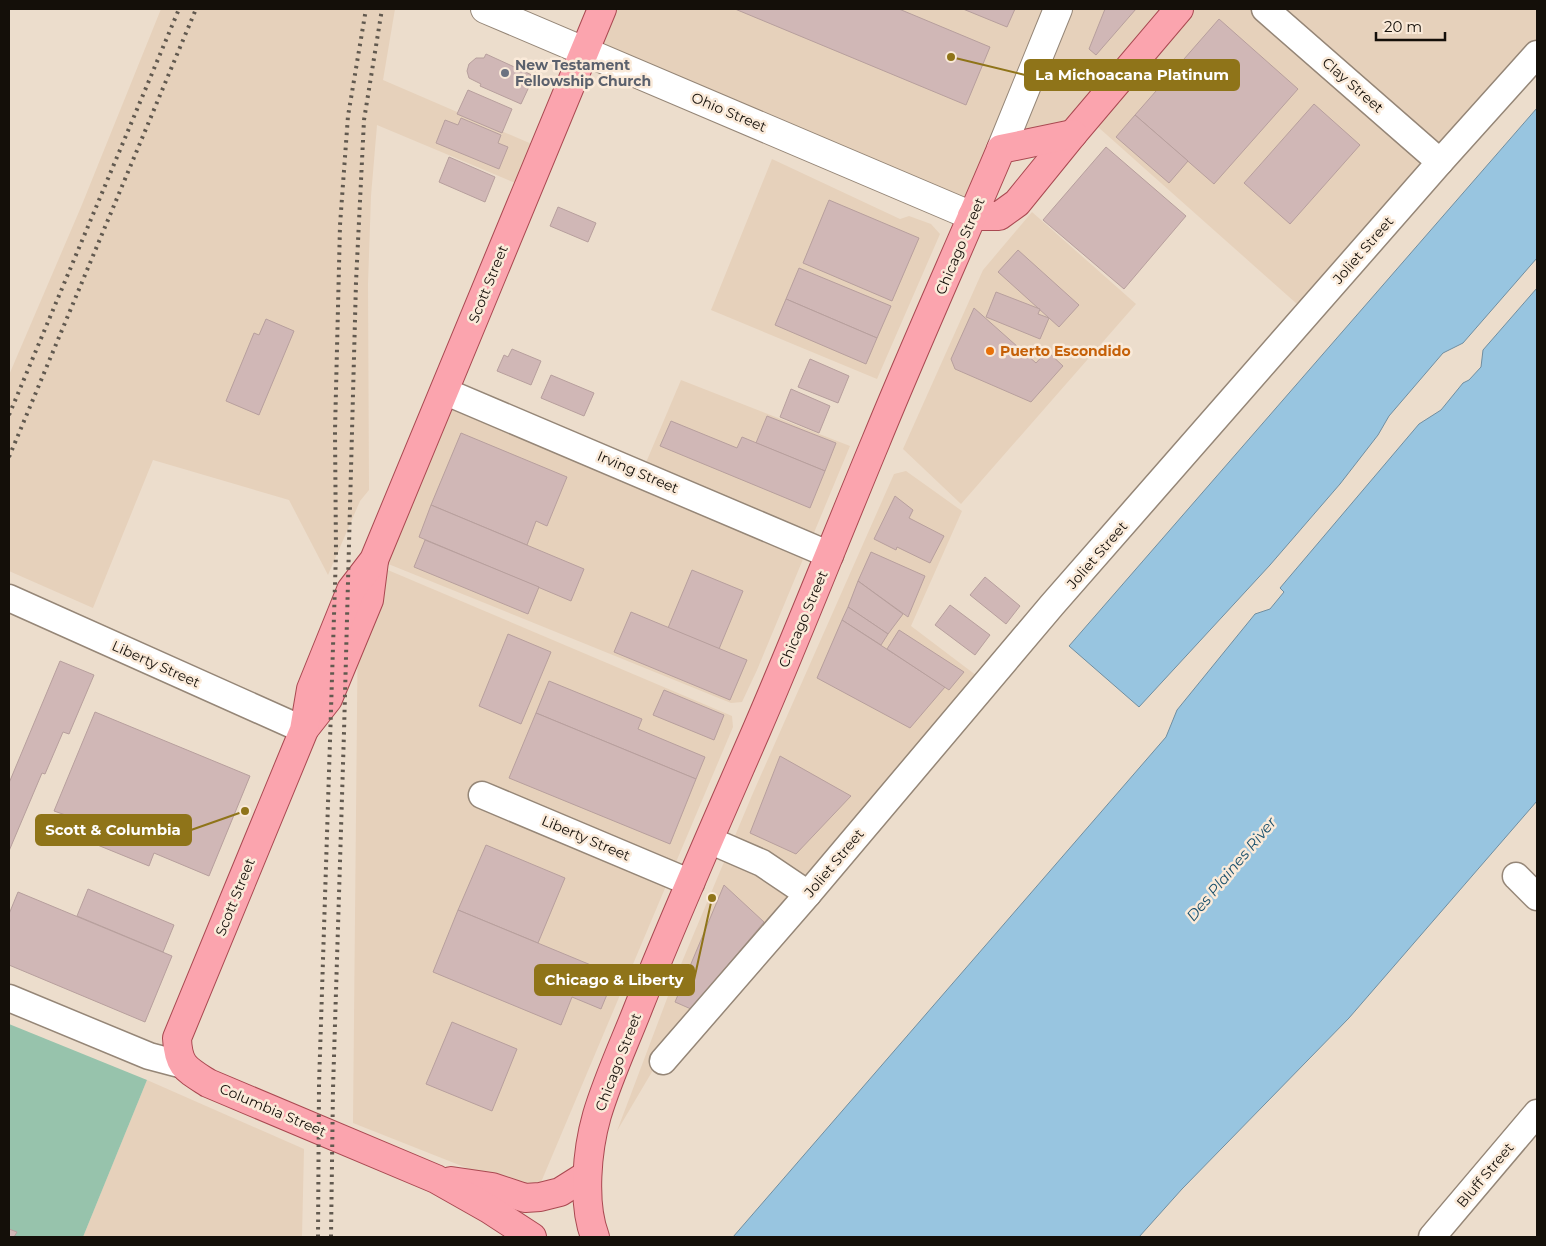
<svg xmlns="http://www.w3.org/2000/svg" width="1546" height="1246" font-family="Montserrat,sans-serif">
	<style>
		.built { fill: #e6d1bb }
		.green { fill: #97c3ac }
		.water { fill: #98c5e0; stroke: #708ea0 }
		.building { fill: #d0b7b6; stroke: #b79f9d }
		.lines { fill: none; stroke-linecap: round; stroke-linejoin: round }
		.street-casing { stroke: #958677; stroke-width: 29 }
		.secondary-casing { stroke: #958677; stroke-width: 30 }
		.primary-casing { stroke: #a94951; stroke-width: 30 }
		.street { stroke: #fff; stroke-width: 26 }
		.secondary { stroke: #fff; stroke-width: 28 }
		.primary { stroke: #fba4ae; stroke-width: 28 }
		.rail { stroke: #61594f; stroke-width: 4; stroke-dasharray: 2.5 5; stroke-linecap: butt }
		.worship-dot { fill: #6b7280; stroke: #faead9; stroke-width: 2 }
		.food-dot { fill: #e8710a; stroke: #faead9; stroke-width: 2 }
		.labels { text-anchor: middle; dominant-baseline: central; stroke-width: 5; stroke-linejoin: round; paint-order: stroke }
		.worship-label { font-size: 14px; font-weight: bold; fill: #5b616d; stroke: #faead9; text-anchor: start }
		.street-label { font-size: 14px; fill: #140f09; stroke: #faead9 }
		.food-label { font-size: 14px; font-weight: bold; fill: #c56008; stroke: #faead9; text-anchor: start }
		.water-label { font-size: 15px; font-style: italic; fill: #19506c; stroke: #faead9 }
		.leader { fill: none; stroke: #8f7419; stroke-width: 2 }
		.callout-dot { fill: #8f7419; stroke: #faead9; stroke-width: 2 }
		.callout { fill: #8f7419; stroke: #8f7419; stroke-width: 2 }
		.callout-label { font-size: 15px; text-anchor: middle; font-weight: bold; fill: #fff }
	</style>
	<rect width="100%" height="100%" fill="#ecddcc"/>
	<!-- built -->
	<g class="built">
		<polygon points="161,9 395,9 383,80 541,148 525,187 377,125 371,196 368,284 369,490 360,501 328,575 289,500 153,460 93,608 9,571 9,375 81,207"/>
		<polygon points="600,9 1057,9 972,214 583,49"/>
		<polygon points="1060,9 1177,9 1073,132 1002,147"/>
		<polygon points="1181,9 1537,9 1537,51 1306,312 1089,119"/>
		<polygon points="772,159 900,219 909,216 931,224 940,234 877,379 711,310"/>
		<polygon points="1032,212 1136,304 961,504 903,449 983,270"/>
		<polygon points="681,380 850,446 757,670 742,702 731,703 376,559 445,394 642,472"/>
		<polygon points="906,471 962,511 911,626 985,682 659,1060 617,1131 671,988 753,793 894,474"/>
		<polygon points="376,565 732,716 733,727 539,1187 487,1176 353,1123 358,608"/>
		<polygon points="147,1080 304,1149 302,1237 83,1237"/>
	</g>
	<!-- green -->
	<polygon class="green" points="9,1024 147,1080 83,1237 9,1237"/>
	<!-- water -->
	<g class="water">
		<polygon points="1537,108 1537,258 1463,343 1443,353 1389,416 1378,435 1340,484 1270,565 1139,707 1069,646"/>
		<polygon points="1537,288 1537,801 1349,1018 1182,1189 1139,1237 733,1237 1166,737 1177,710 1255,614 1270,609 1284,592 1280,588 1419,424 1441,410 1463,383 1469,380 1481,367 1483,350"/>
	</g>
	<!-- building -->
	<g class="building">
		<polygon points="735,9 899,9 990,47 966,105"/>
		<polygon points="963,9 1015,9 1007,27"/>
		<polygon points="1105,9 1136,9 1096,55 1089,49"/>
		<polygon points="1219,19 1298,89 1214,184 1135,115"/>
		<polygon points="486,54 534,76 521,104 480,86 481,84 469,78 467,71 469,64 476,58 484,58"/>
		<polygon points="468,90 512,109 502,133 457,114"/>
		<polygon points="1314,104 1360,145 1290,224 1244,183"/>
		<polygon points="1135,115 1188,161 1169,183 1116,137"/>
		<polygon points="461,118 501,135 498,143 508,147 499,169 436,143 445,120 458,125"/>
		<polygon points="1106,147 1186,216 1124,289 1043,220"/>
		<polygon points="449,157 495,177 485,202 439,182"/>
		<polygon points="829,200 919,238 892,301 803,263"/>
		<polygon points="558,207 596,223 588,242 550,226"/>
		<polygon points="1018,250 1079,305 1059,327 998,272"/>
		<polygon points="799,268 891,306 877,338 786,299"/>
		<polygon points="996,292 1040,309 1038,314 1049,318 1040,339 986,317"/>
		<polygon points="786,299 877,338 866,364 775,325"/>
		<polygon points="974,308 1036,363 1047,351 1063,366 1031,402 955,369 951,359"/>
		<polygon points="266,319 294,331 259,415 226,401 254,333 259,335"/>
		<polygon points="512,349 541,361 531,385 497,371 504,355 508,357"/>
		<polygon points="810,359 849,376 838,403 798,387"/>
		<polygon points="551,375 594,393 584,416 541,398"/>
		<polygon points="791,389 830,406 819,433 780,417"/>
		<polygon points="767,416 836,443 825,471 756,443"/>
		<polygon points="671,421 737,448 742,437 825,471 810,508 660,446"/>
		<polygon points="461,433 567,477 547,526 536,521 527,545 431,505"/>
		<polygon points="895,496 913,510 909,518 944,536 930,563 897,547 896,550 874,539"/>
		<polygon points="431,505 584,569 571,601 419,537"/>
		<polygon points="425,540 539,587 528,614 414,567"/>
		<polygon points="871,552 925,576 908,617 858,581"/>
		<polygon points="692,570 743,591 719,649 668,628"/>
		<polygon points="985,577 1020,606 1006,624 970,595"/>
		<polygon points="858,581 903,614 888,634 848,607"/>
		<polygon points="950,605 990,635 975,655 935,625"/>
		<polygon points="848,607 888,634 881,645 842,620"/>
		<polygon points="631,612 747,660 730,700 614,652"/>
		<polygon points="842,620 945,687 910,728 817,678"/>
		<polygon points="899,630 964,672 949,690 887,649"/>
		<polygon points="508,634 551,652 521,724 479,706"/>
		<polygon points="60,661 94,675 69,734 63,732 45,774 42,773 9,851 9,783"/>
		<polygon points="549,681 642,719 638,729 705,757 696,779 536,713"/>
		<polygon points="664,690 724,715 714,740 653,715"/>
		<polygon points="95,712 250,776 209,876 154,853 149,866 68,833 74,818 54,811"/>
		<polygon points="536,713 696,779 670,844 509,778"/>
		<polygon points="780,756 851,796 796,854 750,833"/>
		<polygon points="486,845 565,878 538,943 458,910"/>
		<polygon points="724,885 764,922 691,1009 675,1002"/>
		<polygon points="88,889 174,925 163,952 77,916"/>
		<polygon points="18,892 172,956 145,1022 9,965 9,914"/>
		<polygon points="458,910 615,975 601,1009 572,997 561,1025 433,972"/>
		<polygon points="452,1022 517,1049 492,1111 426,1084"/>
		<polygon points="9,1229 17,1232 14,1237 9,1237"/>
	</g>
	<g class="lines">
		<!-- street casing -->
		<g class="street-casing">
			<g id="street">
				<polyline points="1265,9 1440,162"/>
				<polyline points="444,391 830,555"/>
				<polyline points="9,598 304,730"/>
				<polyline points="482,795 691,883"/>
				<polyline points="709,840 762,863 808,894"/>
				<polyline points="1516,876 1537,897"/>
				<polyline points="9,998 149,1056 183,1065"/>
				<polyline points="663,1061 808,894 1052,605 1440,162 1537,54"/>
				<polyline points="1432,1237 1537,1113"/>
			</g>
		</g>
		<!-- secondary casing -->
		<g class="secondary-casing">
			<g id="secondary">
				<polyline points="485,9 972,216"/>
				<polyline points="1001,149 1058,9"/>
			</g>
		</g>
		<!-- primary casing -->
		<g class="primary-casing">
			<g id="primary">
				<polyline points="972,216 999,216 1017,203 1073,134 1179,9"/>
				<polyline points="306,727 328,699 369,600 374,561"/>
				<polyline points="451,1181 492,1187 525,1198 540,1197 560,1192 587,1175"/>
				<path d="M 532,1237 L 489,1209 L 436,1179 L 208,1083 C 186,1069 178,1066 177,1038 L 304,730 L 311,689 L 351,590 L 374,560 L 602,9"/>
				<path d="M 595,1237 C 582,1203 587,1150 597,1115 C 608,1078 625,1042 639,1006 C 676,913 717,821 757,729 C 798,634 836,537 876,441 C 916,343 960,246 1001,149 L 1073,134"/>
			</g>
		</g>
		<!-- street -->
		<use href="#street" class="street"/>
		<!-- secondary -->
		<use href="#secondary" class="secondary"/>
		<!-- primary -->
		<use href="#primary" class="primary"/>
		<!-- rail -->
		<g class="rail">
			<polyline points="9,415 179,9"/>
			<polyline points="9,457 196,9"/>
			<polyline points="318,1237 319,1085 336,553 335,431 340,225 348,116 366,9"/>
			<polyline points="331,1237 333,1089 344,732 356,282 364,120 382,9"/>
		</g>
	</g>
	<!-- markers -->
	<circle class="worship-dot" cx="505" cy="73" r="5"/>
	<circle class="food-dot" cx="990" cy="351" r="5"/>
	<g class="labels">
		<!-- worship labels -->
		<g class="worship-label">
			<text x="515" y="65">New Testament<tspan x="515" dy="16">Fellowship Church</tspan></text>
		</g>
		<!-- street labels -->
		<g class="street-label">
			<text transform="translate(1353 85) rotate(41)">Clay Street</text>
			<text transform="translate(729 112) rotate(23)">Ohio Street</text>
			<text transform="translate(960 246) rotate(-67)">Chicago Street</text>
			<text transform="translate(1363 250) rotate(-49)">Joliet Street</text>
			<text transform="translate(488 284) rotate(-68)">Scott Street</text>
			<text transform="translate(638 472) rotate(23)">Irving Street</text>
			<text transform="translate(1097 555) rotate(-49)">Joliet Street</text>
			<text transform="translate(803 619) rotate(-67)">Chicago Street</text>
			<text transform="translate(156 664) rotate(24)">Liberty Street</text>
			<text transform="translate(586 838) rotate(23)">Liberty Street</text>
			<text transform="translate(834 863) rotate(-50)">Joliet Street</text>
			<text transform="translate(235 897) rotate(-68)">Scott Street</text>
			<text transform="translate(618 1062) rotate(-69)">Chicago Street</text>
			<text transform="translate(273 1110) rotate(23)">Columbia Street</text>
			<text transform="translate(1485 1175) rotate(-50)">Bluff Street</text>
		</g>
		<!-- food labels -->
		<g class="food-label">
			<text x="1000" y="351">Puerto Escondido</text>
		</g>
		<!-- water labels -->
		<g class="water-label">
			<text transform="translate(1231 869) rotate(-50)">Des Plaines River</text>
		</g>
	</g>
	<!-- callouts -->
	<path class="leader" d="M951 57L1025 75M245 811L191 830M712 898L694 980"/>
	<g class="callout-dot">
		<circle cx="951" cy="57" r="5"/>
		<circle cx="245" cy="811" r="5"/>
		<circle cx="712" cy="898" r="5"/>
	</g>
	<g class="callout">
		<rect x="1025" y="60" width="214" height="30" rx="5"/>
		<rect x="36" y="815" width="155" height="30" rx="5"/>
		<rect x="535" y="965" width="159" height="30" rx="5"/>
	</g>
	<g class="callout-label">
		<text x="1132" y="80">La Michoacana Platinum</text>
		<text x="113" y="835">Scott &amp; Columbia</text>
		<text x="614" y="985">Chicago &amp; Liberty</text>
	</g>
	<!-- border -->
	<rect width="1546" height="1246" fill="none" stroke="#140f09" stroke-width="20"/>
	<!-- scale -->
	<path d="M1376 32v8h69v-8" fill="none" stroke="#140f09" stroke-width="2.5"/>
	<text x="1384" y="32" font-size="15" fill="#140f09" stroke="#faead9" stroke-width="4" paint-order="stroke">20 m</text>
</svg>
